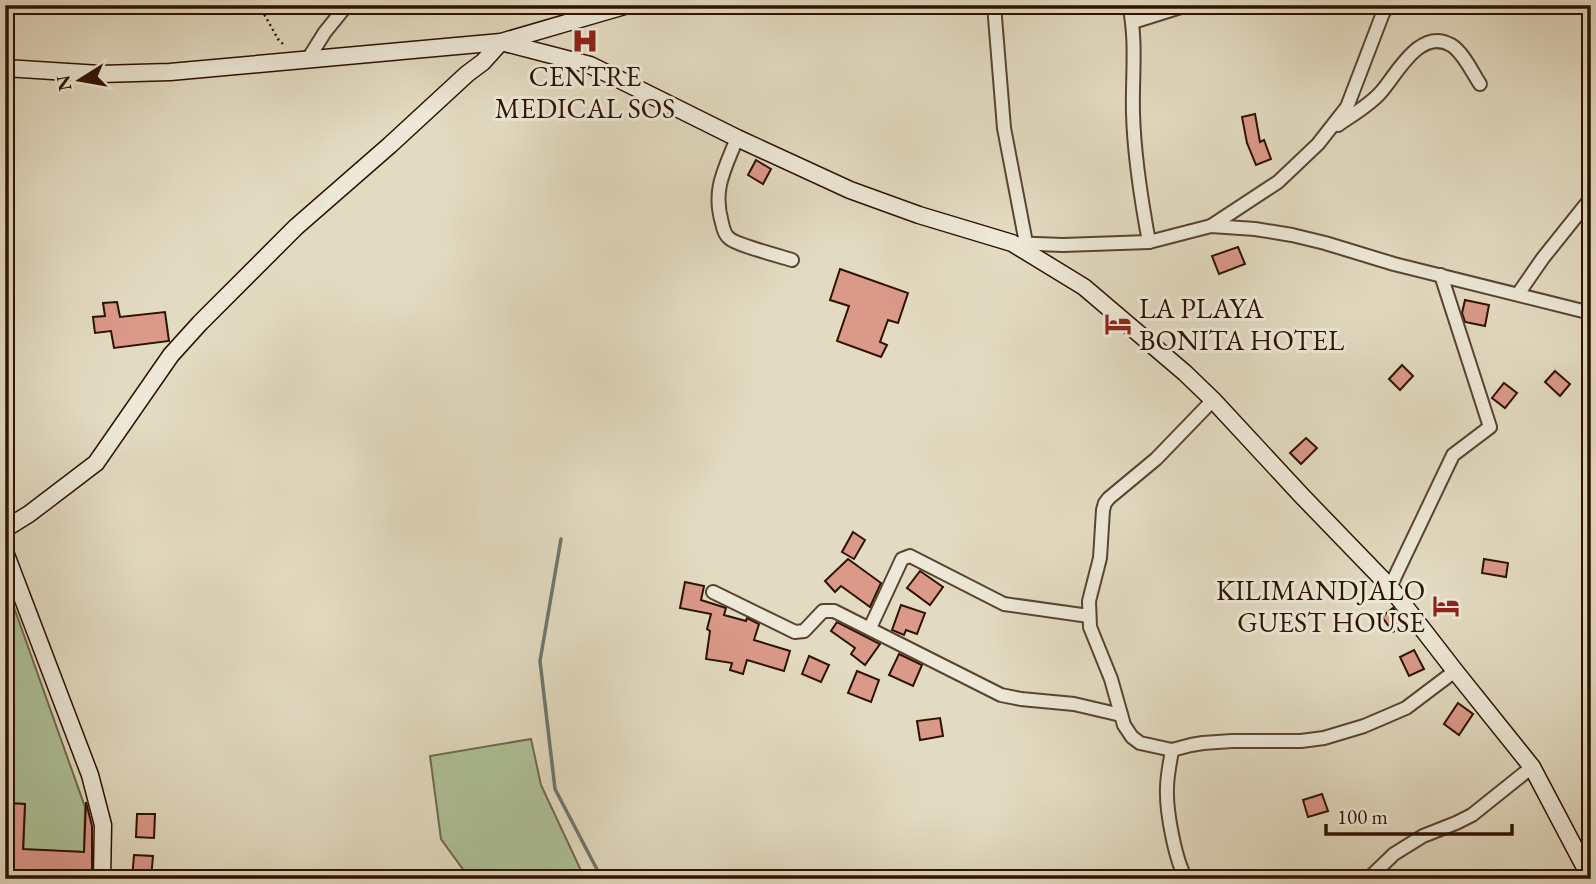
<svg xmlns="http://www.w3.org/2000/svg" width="1596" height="884" font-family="'EB Garamond',serif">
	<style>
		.green { fill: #aec198; stroke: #6e6a4c; stroke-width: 2 }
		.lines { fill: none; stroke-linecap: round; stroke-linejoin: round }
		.stream { stroke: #6d7670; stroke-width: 3.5 }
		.building { fill: #db9989; stroke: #2d1200; stroke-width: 2 }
		.street-casing { stroke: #5a4430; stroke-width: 16 }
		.secondary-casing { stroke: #2d1200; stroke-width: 19 }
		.path { stroke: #2d1200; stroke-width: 2.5; stroke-dasharray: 2 3.5; stroke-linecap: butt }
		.street { stroke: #ede8d7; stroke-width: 12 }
		.secondary { stroke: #ede8d7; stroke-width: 16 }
		.labels { text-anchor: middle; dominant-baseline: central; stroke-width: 6; stroke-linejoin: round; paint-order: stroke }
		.poi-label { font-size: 28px; fill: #2d1200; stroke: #ede8d7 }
	</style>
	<rect width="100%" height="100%" fill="#e3dbc1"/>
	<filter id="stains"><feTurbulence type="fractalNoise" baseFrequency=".00286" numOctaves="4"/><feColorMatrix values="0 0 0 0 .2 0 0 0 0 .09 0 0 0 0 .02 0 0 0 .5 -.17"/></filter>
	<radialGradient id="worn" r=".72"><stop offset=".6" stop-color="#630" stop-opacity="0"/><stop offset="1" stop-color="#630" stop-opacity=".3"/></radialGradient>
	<!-- green -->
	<g class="green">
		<polygon points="5,582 85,807 84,852 35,850 23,863 25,804 8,803 7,824 5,824"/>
		<polygon points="531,739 541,785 585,879 470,879 441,839 430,756"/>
	</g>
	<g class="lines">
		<!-- stream -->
		<polyline class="stream" points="561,539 540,661 555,789 602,879"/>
	</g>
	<!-- building -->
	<g class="building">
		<polygon points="1255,114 1260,142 1264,140 1271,159 1256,165 1247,143 1242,117"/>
		<polygon points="756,160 771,169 763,184 748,175"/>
		<polygon points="1238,247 1245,264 1219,274 1212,256"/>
		<polygon points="840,269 908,293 898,323 888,320 880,342 887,345 881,357 837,341 849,306 830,300"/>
		<polygon points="1465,300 1489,305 1485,326 1465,322 1462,313"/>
		<polygon points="117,302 120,317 165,312 169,341 114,348 111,331 95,333 93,317 105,316 103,303"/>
		<polygon points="1402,365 1413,376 1400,390 1389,379"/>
		<polygon points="1555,371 1570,384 1560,396 1545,382"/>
		<polygon points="1504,383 1517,393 1505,408 1492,398"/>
		<polygon points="1306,438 1317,448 1301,464 1290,453"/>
		<polygon points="853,532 865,540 854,559 842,552"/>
		<polygon points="848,559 881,583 870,607 841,586 835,592 825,581"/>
		<polygon points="1484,559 1508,563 1506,577 1482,573"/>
		<polygon points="920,571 943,587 930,605 907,588"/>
		<polygon points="685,582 704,586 701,600 726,608 724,615 746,621 747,618 759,624 754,640 790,651 784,671 747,660 743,674 730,670 732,663 706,659 710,631 707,629 711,614 680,608"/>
		<polygon points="901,605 925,613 917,634 906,630 904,635 892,630"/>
		<polygon points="1393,608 1405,624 1393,632 1382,617"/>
		<polygon points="837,622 880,644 865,665 851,654 855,648 831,631"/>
		<polygon points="1414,650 1424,669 1409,676 1400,657"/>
		<polygon points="899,654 922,665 913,686 889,675"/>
		<polygon points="809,656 829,665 821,682 802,674"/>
		<polygon points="857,671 879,680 871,702 848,693"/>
		<polygon points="1458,703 1473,714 1459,735 1444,724"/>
		<polygon points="940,718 943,736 920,740 917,721"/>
		<polygon points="1322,794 1328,811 1308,817 1303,800"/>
		<polygon points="86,802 92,826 92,875 22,873 22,879 5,879 5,824 7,824 8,803 25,804 23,849 84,852"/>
		<polygon points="137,814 155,814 154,838 136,837"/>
		<polygon points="134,855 153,856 151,879 132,879"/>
	</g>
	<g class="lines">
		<!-- street casing -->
		<g class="street-casing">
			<g id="street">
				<polyline points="994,5 1004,128 1026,243"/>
				<path d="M 1129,5 C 1137,40 1132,77 1133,113 C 1134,156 1141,199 1149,242"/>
				<polyline points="1133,22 1187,5"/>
				<polyline points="308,59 325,32 347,5"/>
				<path d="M 1338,125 C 1352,115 1370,105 1381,92 C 1397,74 1420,27 1451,45 C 1463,52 1472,72 1480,84"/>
				<path d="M 737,138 C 725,169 712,189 722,223 C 723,228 725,235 729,238 C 736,245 780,256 792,260"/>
				<polyline points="1211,226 1278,182 1318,144 1347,107 1383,13 1389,5"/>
				<polyline points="1012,243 1063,245 1149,242 1211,226 1255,229 1292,235 1325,243 1394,264 1591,313"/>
				<polyline points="1518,294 1543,258 1591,198"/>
				<polyline points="1213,400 1156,459 1109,498 1105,503 1103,510 1100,558 1089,601 1090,627 1111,679 1124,725 1132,737 1140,743 1172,750 1191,745 1203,743 1232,741 1301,741 1324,738 1364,726 1406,708 1455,671"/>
				<polyline points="1390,587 1453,455 1490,427 1441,275"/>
				<polyline points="713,592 795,632 804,631 823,611 834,611 1001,695 1021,699 1074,704 1121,715"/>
				<polyline points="870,628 902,559 910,556 1004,604 1089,616"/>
				<path d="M 1172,750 C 1170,763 1167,776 1167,788 C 1166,811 1175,859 1186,879"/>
				<polyline points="1368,879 1394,854 1423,836 1456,823 1472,815 1532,767"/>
			</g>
		</g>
		<!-- secondary casing -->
		<g class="secondary-casing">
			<g id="secondary">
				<polyline points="5,68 100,74 170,72 501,42 628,5"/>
				<polyline points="5,529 29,514 96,463 171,355 200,323 296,227 390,145 467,74 483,62 501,42 590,65 737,138 850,190 919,215 1012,243 1084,287 1185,373 1213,400 1302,496 1390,587 1455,671 1532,767 1591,879"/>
				<polyline points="5,552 90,775 103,825 102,879"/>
			</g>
		</g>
		<!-- path -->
		<polyline class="path" points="259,5 278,39 285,46"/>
		<!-- street -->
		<use href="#street" class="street"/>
		<!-- secondary -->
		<use href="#secondary" class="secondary"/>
	</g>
	<!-- icons -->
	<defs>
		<g id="hospital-bare" transform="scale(2.1)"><path d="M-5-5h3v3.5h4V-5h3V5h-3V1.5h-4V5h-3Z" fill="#8f2418" stroke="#ede8d7" stroke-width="2.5" paint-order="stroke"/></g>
		<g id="hotel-bare" transform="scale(2.1)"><path d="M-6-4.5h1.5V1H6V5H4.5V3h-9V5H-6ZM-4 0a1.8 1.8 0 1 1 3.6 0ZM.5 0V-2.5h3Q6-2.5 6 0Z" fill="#8f2418" stroke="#ede8d7" stroke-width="2.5" paint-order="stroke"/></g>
	</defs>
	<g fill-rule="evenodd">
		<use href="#hospital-bare" x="585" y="41"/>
		<use href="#hotel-bare" x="1118" y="324"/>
		<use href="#hotel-bare" x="1446" y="606"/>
	</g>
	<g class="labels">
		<!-- poi labels -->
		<g class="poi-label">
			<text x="585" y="76">CENTRE<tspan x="585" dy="32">MEDICAL SOS</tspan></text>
			<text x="1139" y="308" text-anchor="start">LA PLAYA<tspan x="1139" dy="32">BONITA HOTEL</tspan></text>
			<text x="1425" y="590" text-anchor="end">KILIMANDJALO<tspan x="1425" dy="32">GUEST HOUSE</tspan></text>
		</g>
	</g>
	<!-- margin -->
	<rect width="1596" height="884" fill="none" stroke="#e3dbc1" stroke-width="28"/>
	<rect x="7" y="7" width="1582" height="870" fill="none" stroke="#2d1200" stroke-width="3.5"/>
	<rect x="14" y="14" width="1568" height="856" fill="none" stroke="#2d1200" stroke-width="2"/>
	<!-- north arrow -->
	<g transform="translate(80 80) rotate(259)" stroke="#ede8d7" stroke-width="5" paint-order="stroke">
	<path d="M0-5L12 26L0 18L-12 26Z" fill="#2d1200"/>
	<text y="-10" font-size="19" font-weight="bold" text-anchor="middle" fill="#2d1200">N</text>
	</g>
	<!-- scale -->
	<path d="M1326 824v10h186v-10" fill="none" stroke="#2d1200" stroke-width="3.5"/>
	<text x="1337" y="824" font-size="21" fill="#2d1200" stroke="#ede8d7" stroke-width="5" paint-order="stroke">100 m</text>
	<rect width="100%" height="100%" filter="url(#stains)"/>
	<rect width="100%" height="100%" fill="url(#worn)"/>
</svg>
